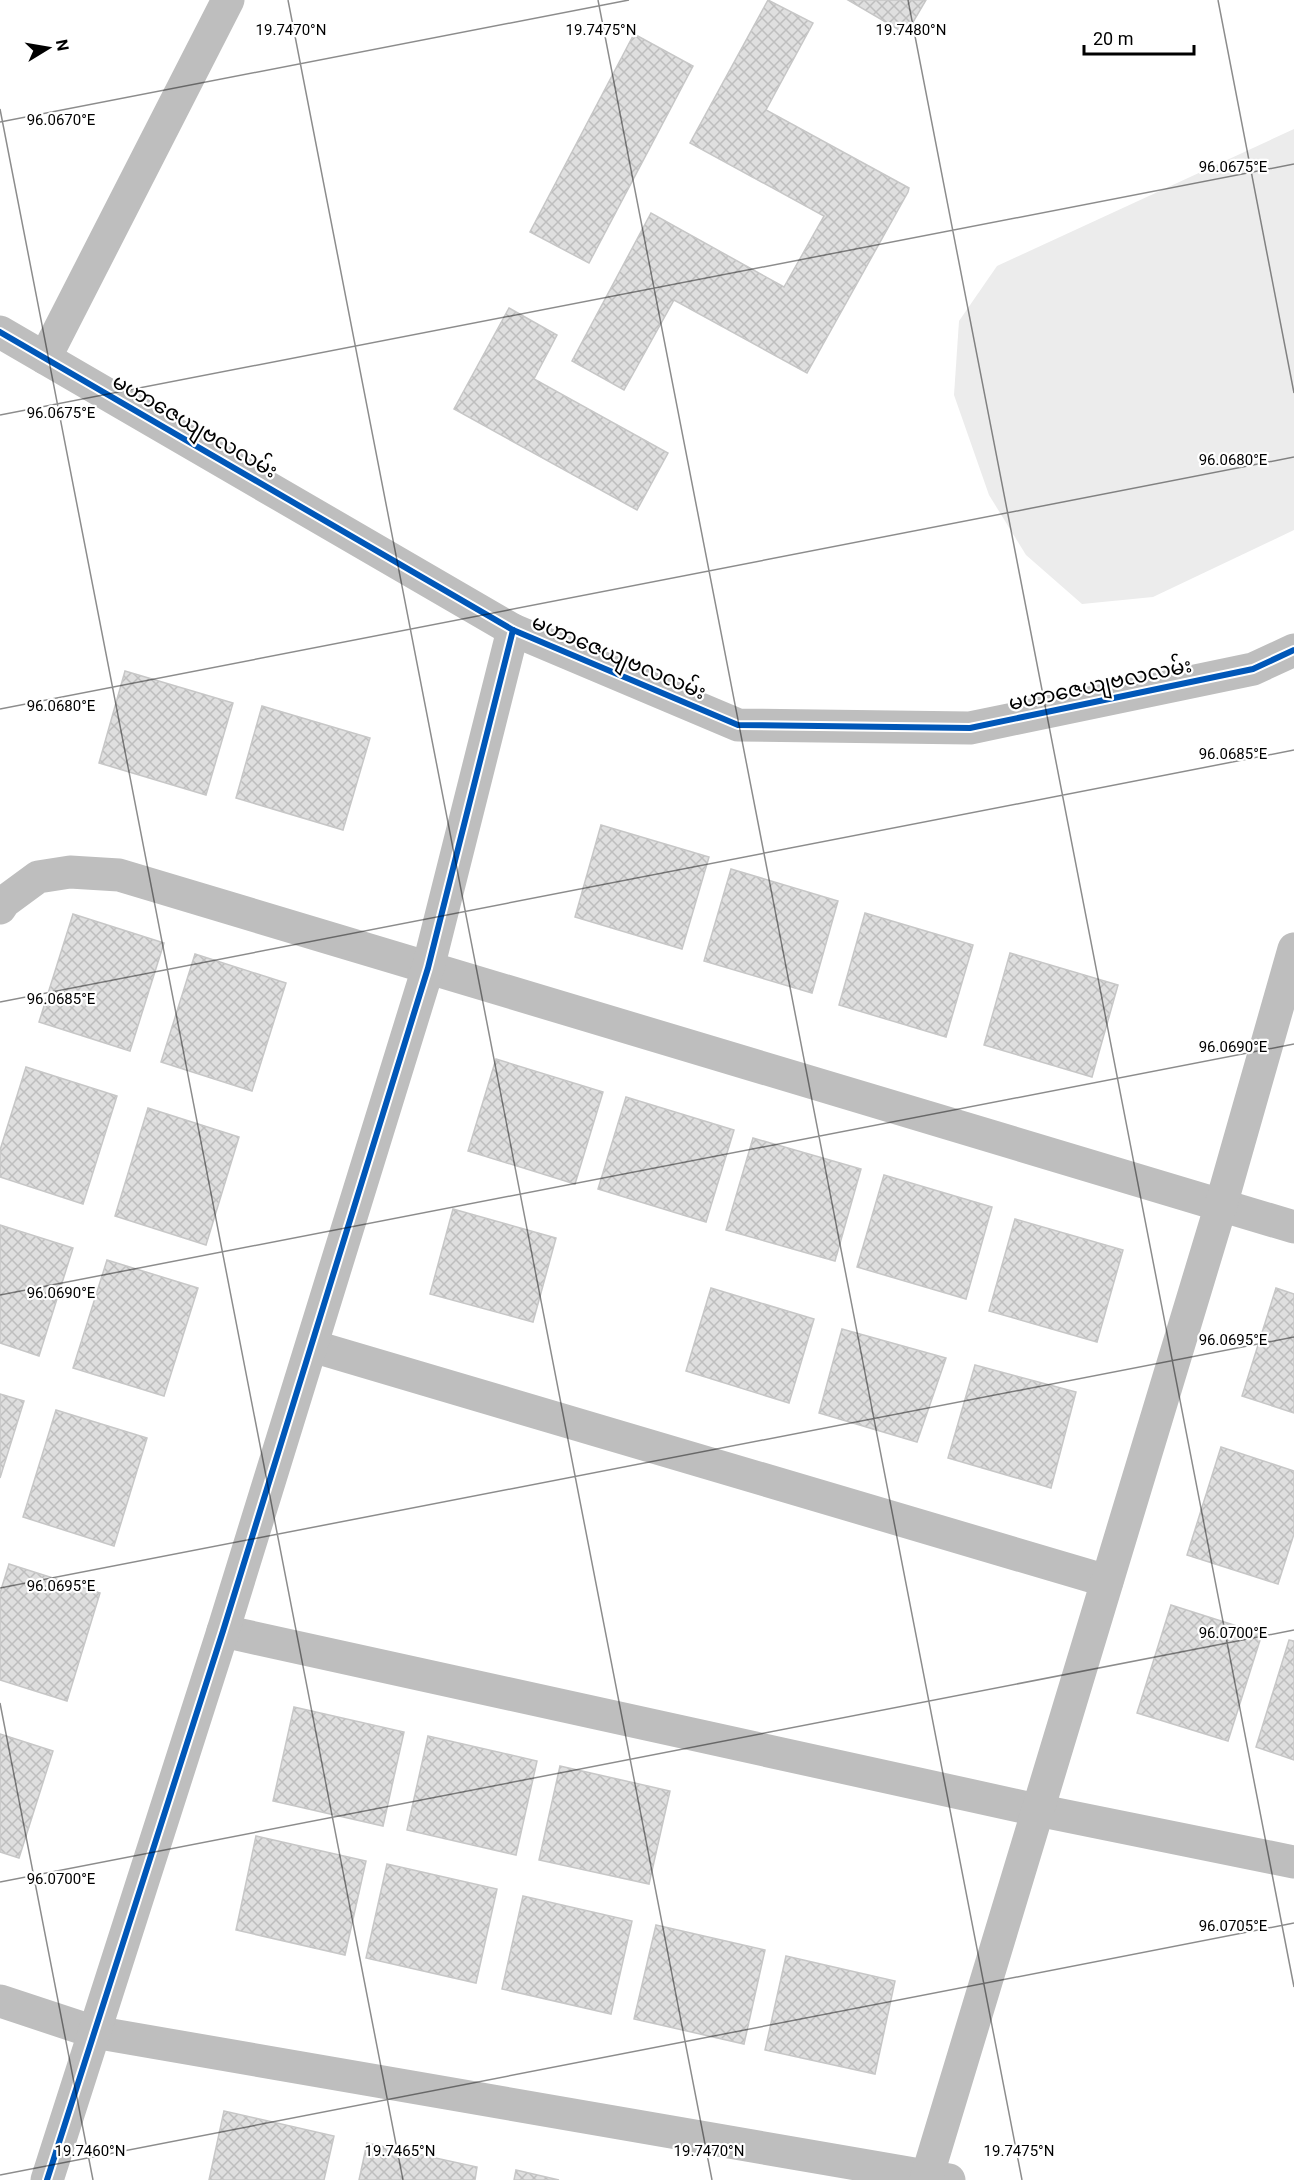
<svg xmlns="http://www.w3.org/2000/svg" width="1294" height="2180" font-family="Roboto,'Noto Sans Myanmar',sans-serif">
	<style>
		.pitch { fill: #ececec }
		.building { fill: url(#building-cross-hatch); stroke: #c7c7c7; stroke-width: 1.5 }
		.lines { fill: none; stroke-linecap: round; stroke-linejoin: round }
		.minor { stroke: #bebebe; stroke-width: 33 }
		.cycleway-casing { stroke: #fff; stroke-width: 10 }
		.cycleway { stroke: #0057b8; stroke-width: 6 }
		.ticks { fill: none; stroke: #000; stroke-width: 1.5; stroke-opacity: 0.45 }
		.labels { text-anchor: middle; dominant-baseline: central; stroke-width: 4.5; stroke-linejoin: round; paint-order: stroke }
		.street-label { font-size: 21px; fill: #000; stroke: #fff }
		.ticks-label { font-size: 15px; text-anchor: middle; fill: #000; stroke: #fff; stroke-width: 4.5; stroke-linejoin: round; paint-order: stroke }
	</style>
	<defs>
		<pattern id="building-cross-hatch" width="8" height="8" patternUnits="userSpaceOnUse" patternTransform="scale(1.5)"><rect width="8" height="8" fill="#dfdfdf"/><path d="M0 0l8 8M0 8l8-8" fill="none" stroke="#bebebe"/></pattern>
	</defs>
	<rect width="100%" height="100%" fill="#fff"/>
	<!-- pitch -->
	<polygon class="pitch" points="1294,129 1294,530 1153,597 1082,604 1026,555 989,495 954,395 959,321 997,266"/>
	<!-- building -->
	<g class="building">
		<polygon points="768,0 813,23 766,110 909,188 908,192 807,373 674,300 624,390 572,361 651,213 784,287 824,216 690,143"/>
		<polygon points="848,0 926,0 906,34"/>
		<polygon points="634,34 693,66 589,263 530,232"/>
		<polygon points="509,308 557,335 534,379 668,453 637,510 454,409"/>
		<polygon points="125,671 233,703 206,795 99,763"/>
		<polygon points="262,706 370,738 343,830 236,798"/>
		<polygon points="601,825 709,857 682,949 575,917"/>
		<polygon points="731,869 838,901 812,993 704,961"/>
		<polygon points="865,913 973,945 946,1037 839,1005"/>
		<polygon points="73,914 164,943 130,1051 39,1022"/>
		<polygon points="1010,953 1118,985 1092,1077 984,1045"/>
		<polygon points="195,954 286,983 252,1091 161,1062"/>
		<polygon points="496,1059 603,1092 575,1184 468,1151"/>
		<polygon points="26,1067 117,1096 83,1204 0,1177 0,1150"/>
		<polygon points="626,1097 734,1130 706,1222 598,1189"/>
		<polygon points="148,1108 239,1137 206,1245 115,1216"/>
		<polygon points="753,1138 861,1169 835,1261 726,1230"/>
		<polygon points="884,1175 992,1207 966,1299 857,1267"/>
		<polygon points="453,1209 556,1238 533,1322 430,1294"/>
		<polygon points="1015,1219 1123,1250 1097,1342 989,1311"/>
		<polygon points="0,1225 73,1248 39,1356 0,1343"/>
		<polygon points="107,1260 198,1288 164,1396 73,1368"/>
		<polygon points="711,1288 814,1319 789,1403 686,1371"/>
		<polygon points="1276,1288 1294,1294 1294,1413 1242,1396"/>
		<polygon points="842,1329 946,1358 917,1442 819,1413"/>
		<polygon points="975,1365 1076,1392 1051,1488 948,1458"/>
		<polygon points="0,1394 24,1401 0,1478"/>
		<polygon points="56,1410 147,1438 114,1546 23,1517"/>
		<polygon points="1221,1447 1294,1471 1294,1534 1278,1584 1187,1555"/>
		<polygon points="9,1564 100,1593 67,1701 0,1680 0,1593"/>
		<polygon points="1171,1605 1262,1634 1228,1741 1137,1713"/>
		<polygon points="1289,1640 1294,1641 1294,1760 1256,1747"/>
		<polygon points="294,1707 404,1732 383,1826 273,1801"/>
		<polygon points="0,1734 53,1751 19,1858 0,1852"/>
		<polygon points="428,1736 537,1761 516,1855 407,1830"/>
		<polygon points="560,1766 670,1791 649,1884 539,1860"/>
		<polygon points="256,1836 366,1861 345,1955 236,1930"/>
		<polygon points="387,1864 497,1889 476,1983 366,1958"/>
		<polygon points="523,1896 632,1921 611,2014 502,1989"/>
		<polygon points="656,1925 765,1950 744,2044 634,2019"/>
		<polygon points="786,1956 895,1981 875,2074 765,2050"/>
		<polygon points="224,2111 334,2136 324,2180 209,2180"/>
		<polygon points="367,2143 477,2167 475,2180 359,2180"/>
		<polygon points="516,2170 559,2180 514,2180"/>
	</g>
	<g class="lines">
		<!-- minor -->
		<g class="minor">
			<polyline points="0,332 513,630 738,725 970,728 1253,669 1294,650"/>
			<polyline points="45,358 228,0"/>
			<polyline points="0,908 4,902 38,877 70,872 119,875 1294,1227"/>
			<polyline points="312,1346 1107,1581"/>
			<polyline points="223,1631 1037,1810 1294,1862"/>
			<polyline points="0,2001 94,2032 949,2180"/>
			<polyline points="47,2180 223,1631 428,968 513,630"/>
			<polyline points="926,2180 1221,1205 1294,949"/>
		</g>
		<!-- cycleway casing -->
		<g class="cycleway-casing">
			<g id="cycleway">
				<polyline points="0,332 513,630 738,725 970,728 1253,669 1294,650"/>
				<polyline points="47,2180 223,1631 428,968 513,630"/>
			</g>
		</g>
		<!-- cycleway -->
		<use href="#cycleway" class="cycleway"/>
	</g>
	<!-- ticks -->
	<path class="ticks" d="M 288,0 L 712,2180M 598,0 L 1022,2180M 908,0 L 1294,1987M 1218,0 L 1294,393M 0,109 L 403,2180M 0,122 L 629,0M 0,415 L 1294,164M 0,709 L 1294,457M 0,1002 L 1294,750M 0,1295 L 1294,1044M 0,1588 L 1294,1337M 0,1703 L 93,2180M 0,1882 L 1294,1630M 0,2175 L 1294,1923"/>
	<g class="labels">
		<!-- street labels -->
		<g class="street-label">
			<text transform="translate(195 426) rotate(30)">မဟာဇေယျဗလလမ်း</text>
			<text transform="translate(619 657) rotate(23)">မဟာဇေယျဗလလမ်း</text>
			<text transform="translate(1100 684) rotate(-12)">မဟာဇေယျဗလလမ်း</text>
		</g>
	</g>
	<g class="ticks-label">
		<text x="291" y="35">19.7470°N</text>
		<text x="601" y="35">19.7475°N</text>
		<text x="911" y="35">19.7480°N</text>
		<text x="61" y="125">96.0670°E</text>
		<text x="1233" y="172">96.0675°E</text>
		<text x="61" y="418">96.0675°E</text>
		<text x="1233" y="465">96.0680°E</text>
		<text x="61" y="711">96.0680°E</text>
		<text x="1233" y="759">96.0685°E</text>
		<text x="61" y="1004">96.0685°E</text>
		<text x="1233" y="1052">96.0690°E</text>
		<text x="61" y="1298">96.0690°E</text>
		<text x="1233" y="1345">96.0695°E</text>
		<text x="61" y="1591">96.0695°E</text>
		<text x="1233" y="1638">96.0700°E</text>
		<text x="61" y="1884">96.0700°E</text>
		<text x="1233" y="1931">96.0705°E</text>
		<text x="90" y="2156">19.7460°N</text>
		<text x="400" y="2156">19.7465°N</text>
		<text x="709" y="2156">19.7470°N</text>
		<text x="1019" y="2156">19.7475°N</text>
	</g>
	<!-- north arrow -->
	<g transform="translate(48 48) rotate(79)" stroke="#ffffff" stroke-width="4.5" paint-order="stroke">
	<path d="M0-4.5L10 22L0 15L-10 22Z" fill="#000000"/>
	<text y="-9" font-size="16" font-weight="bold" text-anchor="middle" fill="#000000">N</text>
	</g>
	<!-- scale -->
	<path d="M1084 45v9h110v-9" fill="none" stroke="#000000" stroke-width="3"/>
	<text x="1093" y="45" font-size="18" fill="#000000" stroke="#ffffff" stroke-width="4.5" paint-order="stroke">20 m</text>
</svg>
